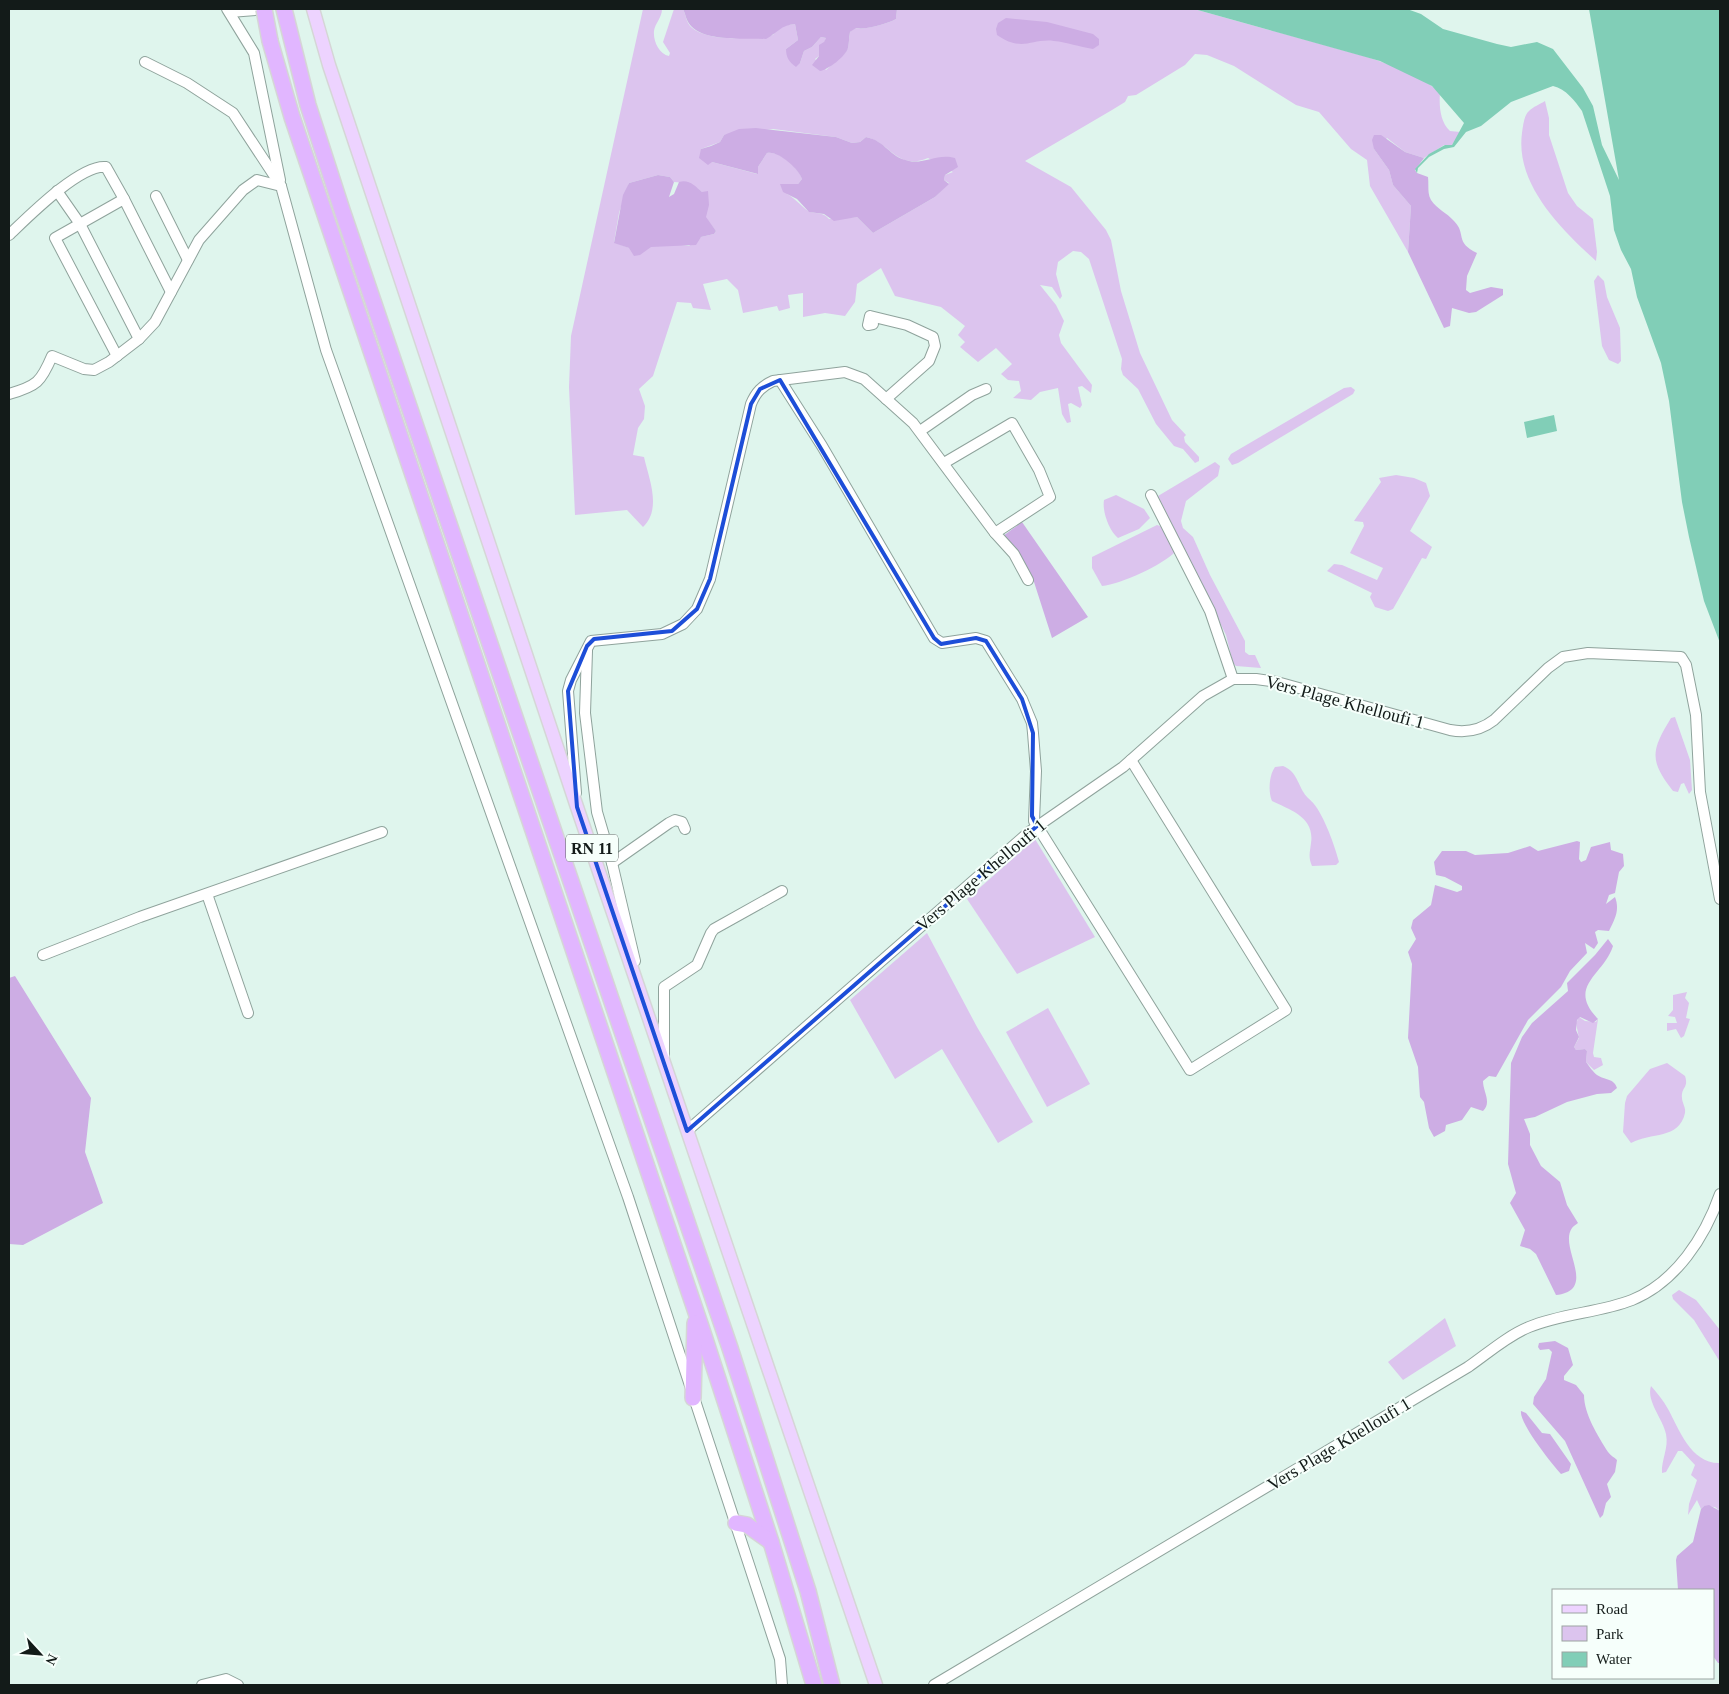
<svg xmlns="http://www.w3.org/2000/svg" width="1729" height="1694" font-family="'Times New Roman',serif">
	<style>
		.green { fill: #dcc4ee; fill-rule: evenodd }
		.forest { fill: #cdade4 }
		.water { fill: #81ceb7 }
		.lines { fill: none; stroke-linecap: round; stroke-linejoin: round }
		.minor-casing { stroke: #8fa39c; stroke-width: 12 }
		.major-casing { stroke: #d5d6d6; stroke-width: 15 }
		.highway-casing { stroke: #d5d6d6; stroke-width: 18 }
		.minor { stroke: #fff; stroke-width: 10 }
		.major { stroke: #edd3ff; stroke-width: 12 }
		.highway { stroke: #e1b6ff; stroke-width: 15 }
		.highway-bridge-casing { stroke: #d5d6d6; stroke-width: 18; stroke-linecap: butt }
		.highway-bridge { stroke: #e1b6ff; stroke-width: 15 }
		.marked { fill: none; stroke: #1d4ed8; stroke-width: 4; stroke-linejoin: round }
		.labels { text-anchor: middle; dominant-baseline: central; stroke-width: 4; stroke-linejoin: round; paint-order: stroke }
		.shield { fill: #f6fffb; stroke: #575f5d; stroke-width: 1 }
		.shield-label { font-size: 16px; font-weight: bold; fill: #131b19 }
		.street-label { font-size: 18px; fill: #131b19; stroke: #f6fffb }
	</style>
	<rect width="100%" height="100%" fill="#dff5ed"/>
	<!-- green -->
	<g class="green">
		<path d="M 643,9 L 662,9 C 662,18 655,23 654,31 C 653,41 659,54 669,56 L 670,53 L 663,42 L 674,9 L 683,9 C 686,15 686,22 691,27 C 709,43 751,38 773,35 C 778,27 785,25 795,24 L 798,40 L 786,49 L 800,63 L 804,51 L 812,47 L 821,37 L 826,38 L 819,56 L 815,59 L 826,70 L 845,53 L 848,48 L 850,32 L 855,28 C 866,30 887,24 896,19 L 897,9 L 1194,9 L 1367,57 C 1391,65 1421,75 1440,93 C 1439,106 1440,122 1450,131 L 1460,132 L 1452,145 L 1444,145 L 1424,158 L 1405,152 L 1387,138 L 1374,149 L 1389,170 L 1393,185 L 1411,206 L 1408,252 L 1370,186 L 1367,160 L 1351,149 L 1319,112 L 1296,105 L 1234,66 L 1207,55 L 1195,54 L 1185,65 L 1136,95 L 1128,96 L 1125,102 L 1112,110 L 1025,161 L 1071,187 L 1106,230 L 1111,240 L 1121,291 L 1140,353 L 1172,420 L 1186,435 L 1184,437 L 1185,442 L 1199,457 L 1199,461 L 1195,463 L 1183,449 L 1174,446 L 1156,424 L 1138,389 L 1123,375 L 1121,369 L 1122,359 L 1089,259 L 1081,252 L 1073,251 L 1058,262 L 1056,274 L 1062,296 L 1060,299 L 1052,287 L 1040,285 L 1056,305 L 1064,321 L 1059,335 L 1061,343 L 1092,385 L 1091,393 L 1082,386 L 1078,387 L 1082,405 L 1080,408 L 1071,403 L 1068,404 L 1071,422 L 1067,423 L 1062,414 L 1058,388 L 1040,392 L 1031,400 L 1013,398 L 1021,391 L 1019,381 L 1008,380 L 1001,374 L 1012,364 L 996,348 L 978,362 L 960,347 L 965,342 L 958,335 L 965,326 L 941,307 L 895,296 L 881,268 L 857,284 L 855,302 L 845,316 L 825,313 L 803,317 L 803,293 L 788,295 L 790,308 L 779,311 L 777,306 L 743,313 L 738,290 L 727,279 L 703,284 L 711,310 L 693,308 L 691,303 L 677,302 L 653,376 L 639,389 L 645,406 L 644,419 L 638,428 L 633,455 L 644,457 C 649,479 662,509 643,527 L 627,510 L 575,515 L 569,387 L 571,336 ZM 773,129 L 836,137 L 852,143 L 860,142 L 866,137 C 890,142 897,171 928,158 L 953,172 L 945,175 L 944,180 L 949,183 L 935,197 L 873,233 L 857,217 L 829,219 C 823,212 818,214 810,212 C 805,210 795,198 787,194 L 789,185 L 798,184 L 802,179 C 799,168 779,150 767,153 L 758,167 L 757,174 L 712,162 L 701,149 L 720,142 L 724,135 ZM 658,175 L 670,177 L 674,182 C 694,183 714,192 705,217 L 716,231 L 714,234 L 701,237 L 689,246 L 674,244 L 629,248 L 614,242 L 619,213 L 629,183 Z"/>
		<path d="M 1545,101 L 1549,118 L 1549,135 L 1568,193 L 1577,206 L 1593,219 L 1597,252 L 1596,261 C 1561,229 1515,184 1522,133 C 1523,126 1524,115 1529,111 C 1533,107 1540,104 1545,101 Z"/>
		<polygon points="1598,275 1604,281 1607,297 1620,328 1621,361 1618,364 1609,360 1602,346 1594,281"/>
		<polygon points="1351,387 1355,390 1353,394 1238,463 1232,465 1228,459 1231,454 1344,388"/>
		<polygon points="1215,462 1220,466 1218,476 1186,501 1181,521 1183,528 1193,537 1210,575 1245,641 1245,652 1249,655 1255,655 1261,668 1236,666 1233,663 1226,635 1158,496"/>
		<polygon points="1396,475 1414,478 1426,483 1430,496 1410,531 1432,547 1426,559 1422,558 1393,609 1388,611 1375,607 1370,597 1372,593 1327,571 1334,564 1342,565 1377,580 1383,568 1350,553 1364,526 1363,522 1354,521 1381,482 1379,478"/>
		<path d="M 1116,495 L 1144,509 L 1150,518 L 1139,529 L 1118,538 C 1109,531 1102,511 1104,500 Z"/>
		<path d="M 1157,525 L 1163,527 L 1176,551 C 1163,565 1121,584 1102,586 L 1092,568 L 1092,557 Z"/>
		<path d="M 1675,717 L 1690,760 L 1692,790 L 1689,794 L 1684,783 L 1681,784 L 1678,792 L 1673,791 C 1649,760 1651,751 1671,718 Z"/>
		<path d="M 1283,766 C 1296,771 1297,782 1304,793 C 1306,797 1311,800 1314,804 C 1324,816 1335,846 1339,862 L 1336,865 L 1312,866 C 1308,857 1310,852 1311,843 C 1315,817 1290,810 1272,801 C 1268,792 1269,775 1275,767 Z"/>
		<polygon points="1035,839 1095,937 1017,974 967,899"/>
		<polygon points="927,933 977,1027 1033,1122 998,1143 942,1049 895,1079 850,1000"/>
		<polygon points="1687,992 1685,998 1689,1003 1686,1018 1690,1019 1684,1036 1681,1038 1676,1029 1667,1031 1667,1023 1677,1023 1675,1017 1668,1016 1673,1010 1673,995"/>
		<polygon points="1048,1008 1090,1084 1047,1107 1006,1032"/>
		<polygon points="1579,1017 1585,1021 1596,1022 1598,1019 1593,1053 1594,1057 1601,1058 1603,1065 1594,1070 1586,1062 1587,1051 1585,1049 1576,1050 1574,1047 1579,1038 1576,1023"/>
		<path d="M 1667,1063 L 1685,1076 C 1689,1088 1681,1087 1682,1098 C 1682,1103 1686,1107 1685,1113 C 1679,1140 1651,1132 1631,1143 L 1623,1132 L 1625,1103 L 1627,1096 L 1650,1069 Z"/>
		<polygon points="1679,1290 1696,1300 1720,1330 1720,1362 1694,1320 1673,1299 1672,1295"/>
		<polygon points="1445,1318 1456,1346 1403,1380 1388,1362"/>
		<path d="M 1651,1386 C 1657,1393 1663,1400 1668,1409 C 1679,1429 1691,1464 1720,1463 L 1720,1511 L 1715,1507 L 1704,1506 L 1701,1509 L 1697,1500 L 1688,1515 L 1689,1504 L 1697,1480 L 1691,1475 L 1695,1465 L 1682,1451 L 1678,1451 L 1666,1472 L 1662,1473 C 1661,1460 1669,1448 1666,1434 C 1663,1419 1646,1401 1651,1386 Z"/>
	</g>
	<!-- forest -->
	<g class="forest">
		<path d="M 683,9 L 897,9 L 896,19 C 887,24 866,30 856,28 L 850,32 C 849,38 849,43 848,48 C 846,56 828,70 820,71 L 812,65 L 819,56 L 819,45 L 824,42 L 826,38 L 821,37 L 812,47 L 804,51 L 800,63 L 796,67 C 789,62 786,57 786,49 L 798,40 L 795,24 C 781,25 777,33 766,39 C 746,38 706,42 691,26 C 686,21 686,15 683,9 Z"/>
		<path d="M 1006,18 L 1047,22 L 1093,34 L 1099,39 L 1099,45 L 1093,49 C 1079,47 1067,42 1054,41 C 1031,38 1023,53 997,35 L 996,29 L 998,23 Z"/>
		<path d="M 756,128 L 836,137 L 852,143 L 860,142 L 866,137 C 886,141 889,157 909,161 C 925,164 938,153 955,158 L 958,167 L 945,175 L 944,180 L 949,184 L 935,197 L 873,233 L 857,217 L 834,221 L 824,214 L 809,212 L 797,199 L 783,192 L 780,184 L 798,184 L 802,179 C 799,169 778,150 767,153 L 758,167 L 758,174 L 712,162 L 708,165 L 699,158 L 701,149 L 711,146 L 720,142 L 724,135 L 739,129 Z"/>
		<path d="M 1374,135 L 1381,135 L 1405,152 L 1424,158 L 1415,170 L 1417,173 L 1428,177 C 1429,185 1427,193 1431,200 C 1437,209 1447,213 1454,221 C 1467,234 1454,242 1477,253 L 1467,276 L 1466,290 L 1470,293 L 1491,287 L 1503,289 L 1503,295 L 1476,312 L 1469,313 L 1452,308 L 1450,326 L 1444,328 L 1408,252 L 1411,206 L 1393,185 L 1389,170 L 1374,149 L 1372,140 Z"/>
		<path d="M 658,175 L 670,177 L 674,182 L 669,197 L 674,194 L 679,182 C 689,179 695,186 702,192 L 708,191 L 709,205 L 706,217 L 716,231 L 714,234 L 701,237 L 696,245 L 651,247 L 640,255 L 634,256 L 629,248 L 614,243 L 623,195 L 629,183 Z"/>
		<polygon points="1022,522 1088,617 1052,638 1034,582 1003,536"/>
		<path d="M 1577,841 L 1580,842 L 1579,859 L 1581,862 L 1586,860 L 1591,847 L 1610,842 L 1611,850 L 1623,854 L 1624,866 L 1619,872 L 1615,893 L 1609,895 L 1606,904 L 1615,897 C 1620,910 1615,919 1609,931 L 1598,930 L 1595,932 L 1598,943 L 1594,949 L 1585,943 L 1587,953 L 1570,971 L 1561,987 L 1528,1020 L 1496,1077 L 1489,1076 L 1483,1081 C 1483,1092 1492,1102 1483,1111 L 1471,1107 L 1462,1120 L 1446,1125 L 1445,1131 L 1434,1137 L 1429,1128 L 1424,1102 L 1420,1097 L 1418,1067 L 1408,1038 L 1412,964 L 1408,952 L 1416,939 L 1411,928 L 1413,920 L 1431,905 L 1435,885 L 1457,892 L 1462,890 L 1462,886 L 1445,877 L 1436,875 L 1434,862 L 1442,851 L 1466,851 L 1475,855 L 1508,853 L 1530,846 L 1538,851 Z"/>
		<path d="M 1608,939 L 1613,946 C 1604,975 1566,986 1598,1019 L 1593,1023 L 1580,1017 L 1577,1020 L 1576,1030 L 1579,1037 L 1574,1047 L 1576,1050 L 1585,1049 L 1587,1051 L 1586,1062 C 1589,1066 1593,1072 1597,1075 C 1604,1080 1614,1078 1617,1088 L 1611,1093 L 1597,1094 L 1567,1102 L 1535,1117 L 1524,1119 L 1530,1134 L 1530,1145 L 1541,1166 L 1560,1182 L 1567,1205 L 1578,1223 C 1576,1225 1573,1226 1572,1228 C 1558,1247 1599,1290 1556,1295 L 1536,1254 L 1530,1249 L 1520,1246 L 1525,1230 L 1510,1203 L 1516,1193 L 1508,1164 L 1511,1063 L 1522,1037 L 1532,1023 L 1568,991 L 1567,983 L 1595,955 Z"/>
		<polygon points="15,976 91,1098 85,1152 103,1203 23,1245 9,1244 9,978"/>
		<path d="M 1555,1341 L 1568,1348 L 1573,1365 L 1564,1376 L 1564,1380 L 1576,1385 L 1584,1395 C 1584,1414 1598,1436 1608,1452 C 1611,1456 1614,1457 1617,1460 L 1615,1472 L 1607,1484 L 1611,1497 L 1606,1503 L 1603,1515 L 1600,1518 L 1565,1441 L 1533,1404 L 1534,1397 L 1546,1379 L 1552,1352 L 1549,1349 L 1540,1350 L 1538,1347 L 1539,1343 Z"/>
		<path d="M 1521,1411 L 1526,1413 L 1542,1433 L 1550,1434 L 1571,1464 L 1569,1471 L 1561,1474 C 1552,1464 1519,1423 1521,1411 Z"/>
		<polygon points="1709,1505 1720,1511 1720,1663 1718,1663 1713,1656 1713,1590 1678,1590 1676,1560 1677,1556 1693,1542 1701,1509 1704,1506"/>
	</g>
	<!-- water -->
	<g class="water">
		<path d="M 1194,9 L 1407,9 L 1421,14 L 1443,29 L 1497,44 L 1511,47 L 1537,42 L 1553,49 L 1583,88 L 1593,106 L 1602,145 L 1619,180 L 1589,9 L 1720,9 L 1720,643 L 1704,601 L 1689,537 L 1682,502 L 1669,401 L 1661,363 L 1637,297 L 1631,269 L 1621,250 L 1614,230 L 1610,196 L 1582,111 C 1575,101 1566,89 1553,86 L 1511,102 L 1481,126 L 1466,132 L 1454,147 L 1444,149 L 1429,157 L 1418,168 L 1417,173 L 1415,169 L 1429,154 L 1445,145 L 1452,145 L 1464,123 L 1432,86 L 1380,61 Z"/>
		<polygon points="1554,415 1557,431 1527,438 1524,422"/>
	</g>
	<g class="lines">
		<!-- minor casing -->
		<g class="minor-casing">
			<g id="minor">
				<polyline points="227,9 254,53 280,180"/>
				<polyline points="230,12 267,9"/>
				<polyline points="145,62 187,83 233,113 281,186"/>
				<polyline points="57,191 80,224 139,339"/>
				<polyline points="156,196 188,260"/>
				<path d="M 9,235 C 27,218 80,164 106,167 L 124,199"/>
				<polyline points="873,324 868,325 870,316 907,325 933,337 935,346 929,361 886,399"/>
				<polyline points="117,356 55,238 124,199 171,292"/>
				<polyline points="780,380 822,446 934,638 942,643 976,638 986,641 1022,699 1032,723 1033,733 1036,771 1034,821 1190,1070 1286,1010 1131,760"/>
				<path d="M 9,394 C 37,386 41,382 52,356 L 84,369 L 94,370 L 109,362 L 139,339 L 155,322 L 199,240 L 243,190 L 257,180 L 281,186 L 326,350 L 628,1197 L 780,1659 L 782,1685"/>
				<polyline points="920,431 972,395 986,389"/>
				<polyline points="944,463 1012,423 1039,470 1050,497 995,533 1014,554 1028,580"/>
				<polyline points="1151,495 1210,611 1233,679"/>
				<polyline points="587,651 585,713 597,812 612,863 635,961"/>
				<path d="M 576,793 L 568,691 L 571,680 L 591,641 L 662,634 L 683,624 L 697,609 L 710,579 L 751,404 C 756,392 762,386 773,381 L 845,372 L 864,379 L 913,423 L 995,533"/>
				<polyline points="612,863 669,823 675,820 682,822 685,829"/>
				<polyline points="207,894 248,1013"/>
				<polyline points="43,955 140,917 382,832"/>
				<polyline points="664,1055 664,987 697,965 711,933 714,929 782,891"/>
				<path d="M 687,1131 L 1029,832 L 1123,767 L 1203,696 L 1233,679 L 1256,679 L 1277,682 L 1450,730 C 1466,733 1480,731 1494,720 L 1548,668 L 1563,657 L 1588,653 L 1681,657 L 1686,665 L 1696,715 L 1700,792 L 1720,899"/>
				<polyline points="202,1685 226,1679 238,1685"/>
				<path d="M 934,1685 L 1468,1367 C 1487,1354 1507,1336 1529,1327 C 1562,1313 1599,1313 1632,1300 C 1676,1282 1705,1237 1720,1194"/>
			</g>
		</g>
		<!-- major casing -->
		<g class="major-casing">
			<polyline id="major" points="313,9 329,65 577,807 876,1685"/>
		</g>
		<!-- highway casing -->
		<g class="highway-casing">
			<g id="highway">
				<polyline points="284,9 308,105 342,210 730,1348 808,1591 832,1685"/>
				<polyline points="270,41 292,117 701,1327 771,1542 814,1685"/>
				<polyline points="693,1398 695,1323"/>
				<polyline points="736,1523 747,1525 771,1542"/>
			</g>
		</g>
		<!-- minor -->
		<use href="#minor" class="minor"/>
		<!-- major -->
		<use href="#major" class="major"/>
		<!-- highway -->
		<use href="#highway" class="highway"/>
		<!-- highway-bridge casing -->
		<g class="highway-bridge-casing">
			<polyline id="highway-bridge" points="264,9 270,41"/>
		</g>
		<!-- highway-bridge -->
		<use href="#highway-bridge" class="highway-bridge"/>
	</g>
	<!-- marked area -->
	<path class="marked" d="M 780,380 L 934,638 L 941,644 L 976,638 L 986,641 L 1022,699 L 1033,733 L 1032,816 L 1037,826 L 687,1131 L 577,807 L 568,691 L 587,646 L 594,639 L 672,631 L 697,609 L 710,579 L 751,404 L 760,389 Z"/>
	<g class="labels">
		<!-- shield labels -->
		<rect class="shield" x="566" y="834.5" width="52" height="27" rx="4"/>
		<g class="shield-label">
			<text x="592" y="848">RN 11</text>
		</g>
		<!-- street labels -->
		<g class="street-label">
			<text transform="translate(1345 702) rotate(15)">Vers Plage Khelloufi 1</text>
			<text transform="translate(981 875) rotate(-40)">Vers Plage Khelloufi 1</text>
			<text transform="translate(1339 1444) rotate(-31)">Vers Plage Khelloufi 1</text>
		</g>
	</g>
	<!-- border -->
	<rect width="1729" height="1694" fill="none" stroke="#131b19" stroke-width="20"/>
	<!-- legend -->
	<rect x="1552" y="1589" width="162" height="90" fill="#f6fffb" stroke="#9ba4a1"/>
	<rect x="1562" y="1605" width="25" height="8" fill="#edd3ff" stroke="#9ba4a1"/>
	<text x="1596" y="1614" font-size="15" fill="#131b19">Road</text>
	<rect x="1562" y="1626" width="25" height="15" fill="#dcc4ee" stroke="#9ba4a1"/>
	<text x="1596" y="1639" font-size="15" fill="#131b19">Park</text>
	<rect x="1562" y="1652" width="25" height="15" fill="#81ceb7" stroke="#9ba4a1"/>
	<text x="1596" y="1664" font-size="15" fill="#131b19">Water</text>
	<!-- north arrow -->
	<g transform="translate(40 1654) rotate(116)" stroke="#f6fffb" stroke-width="4" paint-order="stroke">
	<path d="M0-4L9 19L0 12L-9 19Z" fill="#131b19"/>
	<text y="-8" font-size="14" font-weight="bold" text-anchor="middle" fill="#131b19">N</text>
	</g>
</svg>
